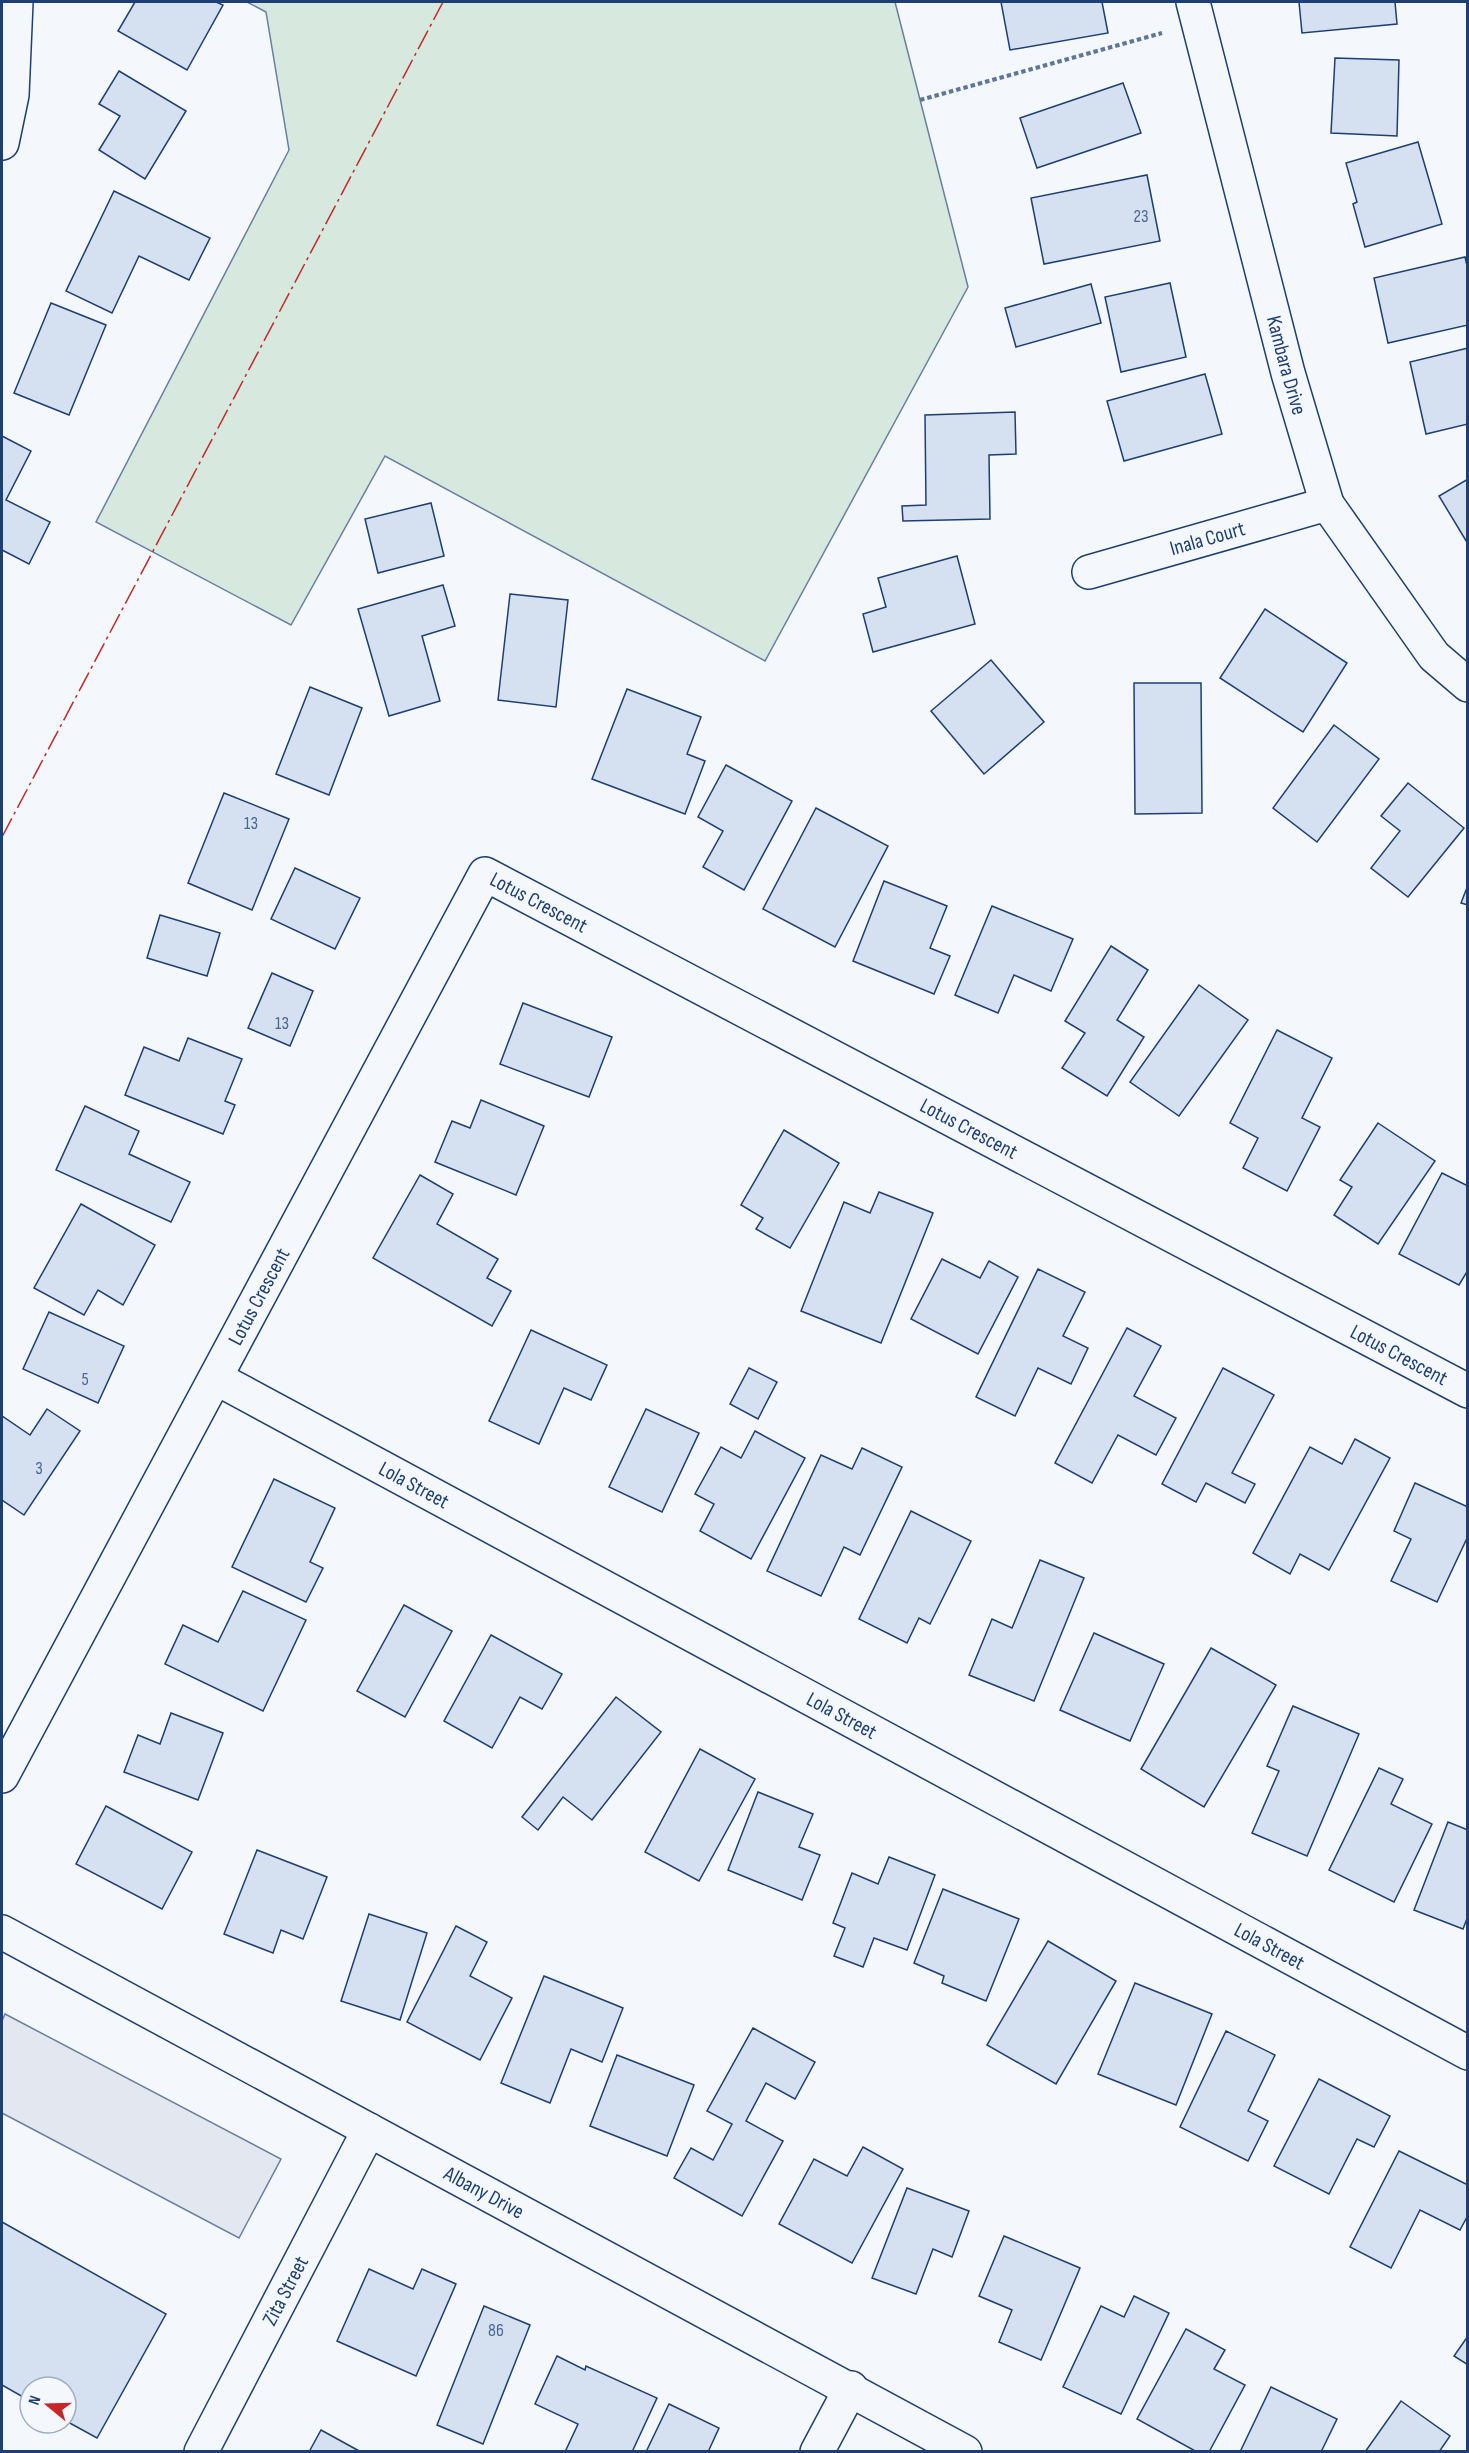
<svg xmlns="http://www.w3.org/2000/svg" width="1469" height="2453" font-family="'Sofia Sans Condensed',sans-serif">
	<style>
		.green { fill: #d7e8df; stroke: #687fa3; stroke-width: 1.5 }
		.parking { fill: #e3e8f0; stroke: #687fa3; stroke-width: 1.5 }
		.building { fill: #d5e0f0; stroke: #1d3f73; stroke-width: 1.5 }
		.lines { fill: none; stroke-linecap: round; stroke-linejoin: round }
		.street-casing { stroke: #1d3f73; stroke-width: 36 }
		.secondary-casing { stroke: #1d3f73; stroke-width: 36 }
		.path { stroke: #5e769c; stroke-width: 4; stroke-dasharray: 4.5 3; stroke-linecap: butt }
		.street { stroke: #f4f7fb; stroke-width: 33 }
		.secondary { stroke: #f4f7fb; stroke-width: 33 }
		.power { stroke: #c62828; stroke-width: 1.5; stroke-dasharray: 21 4.5 3 4.5; stroke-linecap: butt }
		.labels { text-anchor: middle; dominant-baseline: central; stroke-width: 4.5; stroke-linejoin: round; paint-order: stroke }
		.number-label { font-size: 18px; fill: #4b6792 }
		.street-label { font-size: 21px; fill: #1d3f73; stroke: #f4f7fb }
	</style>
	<rect width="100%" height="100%" fill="#f4f7fb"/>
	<!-- green -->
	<polygon class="green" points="247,2 895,2 968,287 765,661 385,456 291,625 96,522 289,150 266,12"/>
	<!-- parking -->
	<polygon class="parking" points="5,2014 281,2159 239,2238 2,2113 2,2021"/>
	<!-- building -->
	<g class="building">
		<polygon points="135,2 216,2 223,5 187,70 118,31"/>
		<polygon points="1001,2 1102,2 1108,33 1010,50"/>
		<polygon points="1299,2 1395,2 1397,24 1302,33"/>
		<polygon points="1335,58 1399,60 1397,136 1331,133"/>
		<polygon points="119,71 186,111 145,179 99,150 120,116 99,104"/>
		<polygon points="1123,83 1141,133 1037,168 1020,118"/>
		<polygon points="1418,142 1442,224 1365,247 1353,204 1357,202 1346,163"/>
		<polygon points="1147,175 1160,241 1044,264 1031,198"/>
		<polygon points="114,191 210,238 189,280 139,256 112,313 66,291"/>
		<polygon points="1465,257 1468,270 1468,325 1388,343 1374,278"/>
		<polygon points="1170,283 1186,357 1121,372 1105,297"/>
		<polygon points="1091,284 1101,323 1016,347 1005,308"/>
		<polygon points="51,303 106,325 69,415 14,393"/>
		<polygon points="1468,348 1468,424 1426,434 1410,362"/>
		<polygon points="1205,374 1222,434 1124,461 1107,401"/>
		<polygon points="1015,412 1016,454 989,455 990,519 903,521 902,506 926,505 925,415"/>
		<polygon points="2,436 31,451 6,500 50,522 29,564 2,550"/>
		<polygon points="1468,479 1468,544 1439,496"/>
		<polygon points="431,503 444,556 378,573 365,519"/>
		<polygon points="957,556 975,624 873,652 863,614 886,607 878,578"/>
		<polygon points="443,585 455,626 422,636 440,701 389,716 358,609"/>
		<polygon points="510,594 568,600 556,707 498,700"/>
		<polygon points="1265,609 1347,663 1303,732 1220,678"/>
		<polygon points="991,660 1044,722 984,774 931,711"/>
		<polygon points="1134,683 1201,683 1202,813 1135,814"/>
		<polygon points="310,687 362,708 329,795 276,774"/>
		<polygon points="627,689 701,717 687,754 705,761 685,814 592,779"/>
		<polygon points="1334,725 1379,759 1317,842 1273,808"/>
		<polygon points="726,765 792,801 744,890 703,867 723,831 698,817"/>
		<polygon points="1408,783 1464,828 1408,897 1371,868 1400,831 1381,816"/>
		<polygon points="224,793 289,819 252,910 188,883"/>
		<polygon points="816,808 888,846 835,947 763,909"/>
		<polygon points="295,868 360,898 335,949 271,919"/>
		<polygon points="884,881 947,906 930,948 950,956 934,994 853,961"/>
		<polygon points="1468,885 1468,905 1461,903"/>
		<polygon points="992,906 1073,939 1051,991 1014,975 998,1013 955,995"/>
		<polygon points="160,915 220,933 207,976 147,958"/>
		<polygon points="1111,946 1148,970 1117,1020 1144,1037 1107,1096 1062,1068 1085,1033 1065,1021"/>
		<polygon points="272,973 313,991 290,1046 248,1028"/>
		<polygon points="1199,985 1248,1020 1179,1116 1130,1082"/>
		<polygon points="523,1003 612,1037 589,1097 500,1064"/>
		<polygon points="1277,1030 1332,1058 1302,1118 1320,1127 1287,1191 1243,1168 1258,1138 1230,1123"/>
		<polygon points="188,1038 242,1059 225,1101 235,1105 223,1134 125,1095 144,1047 179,1061"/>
		<polygon points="481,1100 544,1126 516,1195 435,1162 452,1121 470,1128"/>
		<polygon points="85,1106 139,1131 129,1154 190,1182 171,1222 56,1170"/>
		<polygon points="1378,1123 1435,1161 1378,1244 1334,1215 1352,1187 1340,1180"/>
		<polygon points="784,1130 839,1163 790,1248 756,1229 763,1218 741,1205"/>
		<polygon points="1442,1173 1468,1186 1468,1270 1459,1285 1399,1254"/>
		<polygon points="420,1175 453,1194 437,1224 498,1259 487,1278 511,1291 492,1326 373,1258"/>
		<polygon points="879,1192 933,1213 881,1343 801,1311 844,1202 870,1213"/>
		<polygon points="81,1204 155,1245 123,1305 98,1290 84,1315 34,1288"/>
		<polygon points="942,1259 980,1278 989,1261 1018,1277 978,1354 911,1319"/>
		<polygon points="1038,1269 1085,1292 1063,1336 1088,1348 1071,1384 1038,1368 1015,1416 976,1397"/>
		<polygon points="49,1312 124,1346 98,1403 23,1369"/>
		<polygon points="1127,1328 1161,1346 1134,1396 1176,1418 1156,1455 1118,1435 1092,1483 1055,1463"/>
		<polygon points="531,1330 607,1365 591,1400 564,1388 539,1444 489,1421"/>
		<polygon points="749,1368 777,1382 758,1419 730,1404"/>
		<polygon points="1223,1368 1274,1395 1232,1473 1255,1484 1245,1503 1206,1483 1196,1502 1162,1484"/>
		<polygon points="47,1409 80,1431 24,1515 2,1500 2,1416 30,1435"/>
		<polygon points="646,1409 699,1433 662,1512 609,1487"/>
		<polygon points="755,1431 805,1458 751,1559 700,1531 714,1504 695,1494 721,1447 741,1458"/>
		<polygon points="1355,1439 1390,1458 1329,1570 1300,1554 1290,1574 1253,1553 1310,1447 1342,1464"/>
		<polygon points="862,1448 902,1467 860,1555 844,1547 821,1596 767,1571 821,1455 852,1469"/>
		<polygon points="274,1479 335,1508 310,1562 323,1568 306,1602 232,1567"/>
		<polygon points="1415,1483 1468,1507 1468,1536 1437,1602 1391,1581 1411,1539 1394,1531"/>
		<polygon points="911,1511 971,1541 930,1624 919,1618 907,1643 859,1619"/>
		<polygon points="1040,1560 1084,1578 1034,1701 969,1675 992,1619 1012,1628"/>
		<polygon points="243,1591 306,1620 263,1711 165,1664 183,1625 218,1642"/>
		<polygon points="404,1605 452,1631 405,1717 357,1691"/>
		<polygon points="1094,1633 1164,1664 1130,1741 1060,1710"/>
		<polygon points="491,1635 562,1674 542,1709 520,1697 492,1748 444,1721"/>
		<polygon points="1211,1648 1276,1685 1204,1807 1141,1769"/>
		<polygon points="616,1697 661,1732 592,1820 563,1797 538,1830 522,1817"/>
		<polygon points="1293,1706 1359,1734 1307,1856 1252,1833 1279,1771 1267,1766"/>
		<polygon points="171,1713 223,1733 198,1800 124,1772 138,1735 160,1744"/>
		<polygon points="700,1749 755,1779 699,1881 645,1852"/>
		<polygon points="1379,1768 1403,1779 1391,1804 1432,1824 1394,1902 1329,1870"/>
		<polygon points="758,1792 813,1814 799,1847 820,1855 802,1900 728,1870"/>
		<polygon points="106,1806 192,1852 162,1909 76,1864"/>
		<polygon points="1448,1822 1468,1830 1468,1916 1463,1929 1414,1910"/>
		<polygon points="257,1850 327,1877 303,1939 281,1930 273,1953 224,1934"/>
		<polygon points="889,1857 935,1875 907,1950 874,1938 863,1967 834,1956 845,1928 833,1923 852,1873 878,1884"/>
		<polygon points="943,1889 1019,1919 986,2001 942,1983 944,1976 914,1963"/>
		<polygon points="369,1914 427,1933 400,2020 341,2001"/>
		<polygon points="456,1926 487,1942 470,1976 512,1998 480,2060 407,2022"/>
		<polygon points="1048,1941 1116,1981 1056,2084 987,2045"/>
		<polygon points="544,1976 623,2008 602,2062 571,2049 550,2103 501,2083"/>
		<polygon points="1135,1983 1212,2014 1176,2105 1098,2074"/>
		<polygon points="753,2028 815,2062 795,2099 766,2083 746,2121 783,2141 742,2216 674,2178 691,2148 713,2160 732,2124 707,2111"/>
		<polygon points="1226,2031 1275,2055 1248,2111 1268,2121 1248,2161 1180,2127"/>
		<polygon points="617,2055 694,2085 667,2156 590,2126"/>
		<polygon points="1319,2079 1390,2116 1374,2147 1357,2139 1329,2194 1274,2166"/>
		<polygon points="863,2147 903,2169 852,2263 779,2224 814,2159 847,2176"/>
		<polygon points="1399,2151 1468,2185 1468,2215 1460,2230 1420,2210 1391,2268 1350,2247"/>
		<polygon points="907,2188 969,2211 952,2257 933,2249 916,2294 872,2278"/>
		<polygon points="2,2222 166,2314 97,2438 66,2421 66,2387 30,2387 30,2401 2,2385"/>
		<polygon points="1004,2236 1080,2268 1041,2360 999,2342 1012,2310 979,2296"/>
		<polygon points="369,2269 413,2289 422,2269 456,2284 416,2376 337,2341"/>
		<polygon points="1134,2296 1169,2313 1121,2414 1063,2387 1101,2306 1124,2317"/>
		<polygon points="484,2306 530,2325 483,2444 437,2425"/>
		<polygon points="1186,2329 1225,2350 1214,2369 1245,2385 1209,2452 1197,2452 1137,2419"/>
		<polygon points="1468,2336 1468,2365 1454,2356"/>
		<polygon points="557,2356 585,2370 586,2366 657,2398 632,2452 565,2452 578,2424 535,2404"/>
		<polygon points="1271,2387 1337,2419 1321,2452 1240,2452"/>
		<polygon points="1401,2401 1450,2436 1439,2452 1365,2452"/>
		<polygon points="669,2404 719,2428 708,2452 646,2452"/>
		<polygon points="321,2430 361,2452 309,2452"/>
	</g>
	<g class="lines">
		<!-- street casing -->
		<g class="street-casing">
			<g id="street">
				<path id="s1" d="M 1193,2 L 1288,373 L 1327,504 L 1434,656 L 1468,685"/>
				<polyline points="2,143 12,95 16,2"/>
				<path id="s2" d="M 1089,572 L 1327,504"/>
				<path id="s3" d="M 216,1378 L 1468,2053"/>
				<path id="s4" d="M 2,1776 L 485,874 L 1468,1391"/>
				<path id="s5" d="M 201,2452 L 369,2130"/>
				<polyline points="817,2452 851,2388"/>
			</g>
		</g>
		<!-- secondary casing -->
		<g class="secondary-casing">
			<g id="secondary">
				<path id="s6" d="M 2,1932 L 965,2452"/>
			</g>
		</g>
		<!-- path -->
		<polyline class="path" points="920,100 1162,33"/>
		<!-- street -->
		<use href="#street" class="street"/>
		<!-- secondary -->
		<use href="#secondary" class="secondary"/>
		<!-- power -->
		<polyline class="power" points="2,837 443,2"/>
	</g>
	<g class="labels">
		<!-- number labels -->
		<g class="number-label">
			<text x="1141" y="216">23</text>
			<text x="251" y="823">13</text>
			<text x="282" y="1023">13</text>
			<text x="85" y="1379">5</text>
			<text x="39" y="1468">3</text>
			<text x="496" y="2330">86</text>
		</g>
		<!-- street labels -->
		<g class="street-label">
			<text stroke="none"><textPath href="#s1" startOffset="375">Kambara Drive</textPath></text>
			<text stroke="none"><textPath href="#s2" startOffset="123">Inala Court</textPath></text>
			<text stroke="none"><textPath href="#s4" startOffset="1084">Lotus Crescent</textPath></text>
			<text stroke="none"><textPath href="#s4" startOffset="1570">Lotus Crescent</textPath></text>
			<text stroke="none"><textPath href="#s4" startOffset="544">Lotus Crescent</textPath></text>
			<text stroke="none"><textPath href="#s4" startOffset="2056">Lotus Crescent</textPath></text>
			<text stroke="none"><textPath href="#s3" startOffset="225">Lola Street</textPath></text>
			<text stroke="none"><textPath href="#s3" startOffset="711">Lola Street</textPath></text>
			<text stroke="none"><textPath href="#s3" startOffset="1197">Lola Street</textPath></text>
			<text stroke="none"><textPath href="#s6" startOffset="548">Albany Drive</textPath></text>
			<text stroke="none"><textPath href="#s5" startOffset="182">Zita Street</textPath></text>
		</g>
	</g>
	<!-- border -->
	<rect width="1469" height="2453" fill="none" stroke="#1d3f73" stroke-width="6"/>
	<!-- north arrow -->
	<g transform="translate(48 2405) rotate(289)"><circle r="28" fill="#f4f7fb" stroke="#9eadc5" stroke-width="1.5"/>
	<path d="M0-4.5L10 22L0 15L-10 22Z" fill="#c62828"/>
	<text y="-9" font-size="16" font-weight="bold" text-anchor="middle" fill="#1d3f73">N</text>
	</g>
</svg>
